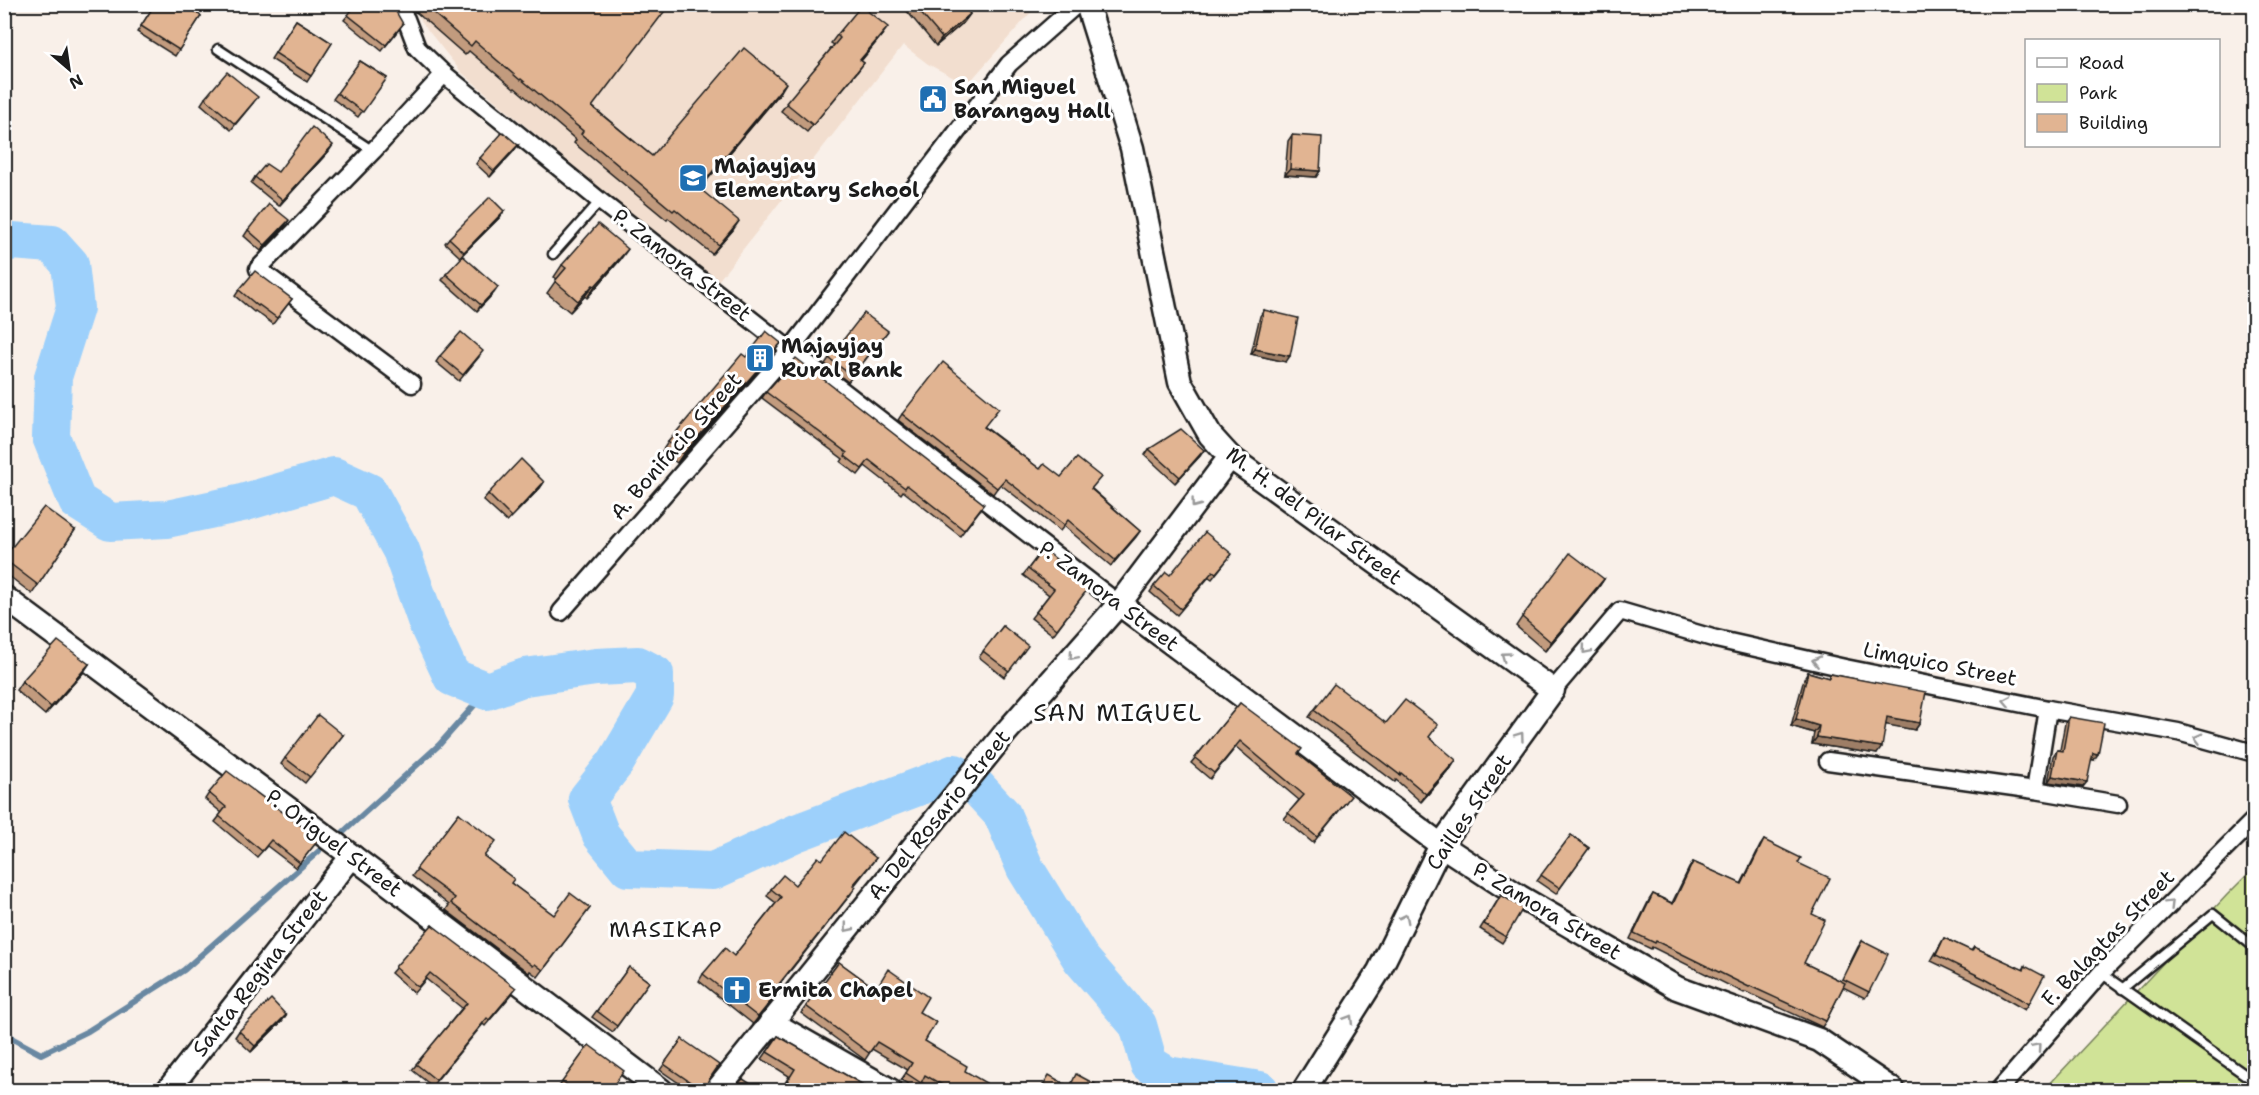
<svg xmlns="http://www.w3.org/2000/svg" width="2259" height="1095" font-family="'Shantell Sans',sans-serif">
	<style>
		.built { fill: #f2decf }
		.green { fill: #d0e397; stroke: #76805a; stroke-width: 1.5 }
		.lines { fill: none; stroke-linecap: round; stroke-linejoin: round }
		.stream { stroke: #6988a2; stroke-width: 6 }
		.river { stroke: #9dd0fb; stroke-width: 38 }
		.lane-casing { stroke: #1c1c1c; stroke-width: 13 }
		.street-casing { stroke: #1c1c1c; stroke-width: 21 }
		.secondary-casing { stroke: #1c1c1c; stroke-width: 27 }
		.lane { stroke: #fff; stroke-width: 8 }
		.street { stroke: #fff; stroke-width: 16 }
		.secondary { stroke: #fff; stroke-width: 22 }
		.wall { fill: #c29b7e; stroke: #1c1c1c; stroke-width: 1.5 }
		.shaded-wall { fill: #9e7e66; stroke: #1c1c1c; stroke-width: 1.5 }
		.building { fill: #e1b492; stroke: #1c1c1c; stroke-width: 1.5 }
		.oneway { stroke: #999 }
		.labels { text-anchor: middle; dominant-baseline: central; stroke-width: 6; stroke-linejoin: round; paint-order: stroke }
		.poi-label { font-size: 21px; font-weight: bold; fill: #1c1c1c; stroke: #fff; text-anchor: start }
		.street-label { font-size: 21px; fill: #1c1c1c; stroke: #fff }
		.neighbourhood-label { font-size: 22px; letter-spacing: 1.5px; fill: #1c1c1c; stroke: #fff }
		.quarter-label { font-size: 24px; letter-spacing: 1.5px; fill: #1c1c1c; stroke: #fff }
	</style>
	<rect width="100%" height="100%" fill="#f9f0e9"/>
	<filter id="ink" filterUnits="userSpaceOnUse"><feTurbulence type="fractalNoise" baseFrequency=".0167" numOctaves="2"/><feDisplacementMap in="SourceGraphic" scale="12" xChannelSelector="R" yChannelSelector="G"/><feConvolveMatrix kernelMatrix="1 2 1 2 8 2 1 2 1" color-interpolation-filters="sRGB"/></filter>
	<g filter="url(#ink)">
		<!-- built -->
		<polygon class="built" points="412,5 1034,5 1032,11 967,85 928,64 903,45 715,285 461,72 423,24"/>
		<!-- green -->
		<polygon class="green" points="2254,868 2254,1090 2044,1090 2227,895"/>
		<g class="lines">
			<!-- stream -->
			<g class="stream">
				<polyline points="339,836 439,745 487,691"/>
				<polyline points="4,1028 13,1039 41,1054 88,1031 184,970 319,851"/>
			</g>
			<!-- river -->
			<polyline class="river" points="4,244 12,241 52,244 70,264 75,308 53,377 51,437 77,501 110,522 167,519 242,503 334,476 369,492 401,550 427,623 452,677 487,691 525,677 596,667 638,665 655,674 655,696 616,762 587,799 601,835 628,868 713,871 796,833 955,773 977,787 1002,814 1025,868 1081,959 1138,1025 1149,1064 1167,1075 1260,1090"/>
			<!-- lane casing -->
			<g class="lane-casing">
				<g id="lane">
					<polyline points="218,49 373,151"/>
					<polyline points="553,254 600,201"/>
					<polyline points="2101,973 2254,1081"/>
					<polyline points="2122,989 2213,914 2254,947"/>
				</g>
			</g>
			<!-- street casing -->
			<g class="street-casing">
				<g id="street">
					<polyline points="395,4 406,19 417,48 444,74 600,201 790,350 1119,604"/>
					<polyline points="412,384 258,269 373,151 444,74"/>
					<polyline points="561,612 790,350 1009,64 1077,4"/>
					<polyline points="1553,690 1620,611 1716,639 1845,668 2048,709 2178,732 2254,753"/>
					<polyline points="1828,761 2035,790 2048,709"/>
					<polyline points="2035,790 2118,804"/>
					<polyline points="1999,1090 2101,973 2254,820"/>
				</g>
			</g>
			<!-- secondary casing -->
			<g class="secondary-casing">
				<g id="secondary">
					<polyline points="1087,4 1132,148 1180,382 1210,435 1230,457 1553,690 1441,845 1379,971 1304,1090"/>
					<polyline points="4,597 352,856 661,1090"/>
					<polyline points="1119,604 1441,845 1520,897 1677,988 1819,1040 1893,1090"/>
					<polyline points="771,1022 890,1090"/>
					<polyline points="168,1090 352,856"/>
					<polyline points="717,1090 1006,732 1119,604 1230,457"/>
				</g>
			</g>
			<!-- lane -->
			<use href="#lane" class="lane"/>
			<!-- street -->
			<use href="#street" class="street"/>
			<!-- secondary -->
			<use href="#secondary" class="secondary"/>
		</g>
		<!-- wall -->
		<g class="wall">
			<polygon points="155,4 201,16 175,56 137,32"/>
			<polygon points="413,4 479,4 593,107 652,156 780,93 700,188 733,230 712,254 668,218 667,220 574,143 576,140 515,88 514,89 469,51 465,55 416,12"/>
			<polygon points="901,4 962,4 970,14 964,22 936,46"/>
			<polygon points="991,4 1001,4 995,9"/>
			<polygon points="348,15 403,24 382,51 344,20"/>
			<polygon points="296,20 332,43 307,82 271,59"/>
			<polygon points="837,35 882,35 861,61 864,63 858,71 807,132 781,111 834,45 831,43"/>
			<polygon points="360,61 387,78 358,117 333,99"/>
			<polygon points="205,98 253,103 231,130 201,104"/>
			<polygon points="1292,135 1320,171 1316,177 1285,175 1288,141"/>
			<polygon points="518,145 490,177 476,164 480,158"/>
			<polygon points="329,151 279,206 251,183 255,177 278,172"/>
			<polygon points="504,211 500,217 460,257 445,243 449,238"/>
			<polygon points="285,226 261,251 244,236 248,230"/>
			<polygon points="620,260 587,298 585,296 570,312 547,293 557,279 554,277 562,265"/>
			<polygon points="446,274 498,287 477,311 442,280"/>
			<polygon points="239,290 292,299 273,324 255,311 254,312 235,296"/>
			<polygon points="1264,310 1286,362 1251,354 1260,316"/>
			<polygon points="888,331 848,382 825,364 829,358"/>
			<polygon points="775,351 677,463 662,451 668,442"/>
			<polygon points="440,356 479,357 459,381 436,362"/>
			<polygon points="766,392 980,510 960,536 903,491 901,494 865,466 858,475 841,462 843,459 762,398"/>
			<polygon points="902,414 985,427 1040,469 1092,489 1140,531 1111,566 1064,526 1060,531 1000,484 993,494 898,420"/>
			<polygon points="1149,449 1204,450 1200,456 1175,483 1145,455"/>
			<polygon points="544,482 540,488 507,522 483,500 488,494"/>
			<polygon points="75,530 32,594 4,572 4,557"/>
			<polygon points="1043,549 1090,586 1053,635 1031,618 1049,595 1023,575"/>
			<polygon points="1227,560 1212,579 1209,577 1177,615 1150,592 1154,586 1170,575"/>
			<polygon points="1604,579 1598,588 1545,651 1516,626 1522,617"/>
			<polygon points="1003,626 1024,651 1004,677 979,657"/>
			<polygon points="89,664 83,673 45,715 16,690 22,681"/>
			<polygon points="1808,672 1828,678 1830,674 1920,723 1915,730 1886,724 1877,754 1812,744 1814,733 1791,726 1804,679"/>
			<polygon points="1240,703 1298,754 1346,802 1313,843 1284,819 1299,800 1236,747 1210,779 1191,763"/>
			<polygon points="1314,710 1386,723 1429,737 1451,768 1421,802 1396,780 1395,782 1309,717"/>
			<polygon points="2069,717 2094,760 2091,759 2083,787 2048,782 2053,756 2057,750 2060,750 2065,723"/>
			<polygon points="343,735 305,783 281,764 285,758"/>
			<polygon points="209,793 319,839 296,868 267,846 257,857 215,822 222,813 205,799"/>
			<polygon points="459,813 485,856 511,883 554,915 590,908 538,977 530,971 529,973 446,910 449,905 412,876"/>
			<polygon points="1571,835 1589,848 1556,894 1537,881"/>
			<polygon points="1764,840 1798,863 1812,914 1804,963 1841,981 1858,947 1862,941 1869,992 1865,998 1843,987 1826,1021 1822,1027 1746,992 1744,993 1652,947 1651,949 1630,939 1649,900 1653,894 1672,903 1689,868 1693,862 1741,884 1760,846"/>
			<polygon points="876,858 854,886 851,894 776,989 779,991 753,1024 699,981 703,974 734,956 776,903 767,896 771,889 795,885 822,860"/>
			<polygon points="1501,895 1506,937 1502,943 1480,929"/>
			<polygon points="432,925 512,994 485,1026 483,1024 432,1086 412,1070 462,1008 426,979 414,993 391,973"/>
			<polygon points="1944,938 1971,951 1974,947 2023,970 2025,966 2029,1004 2025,1010 1983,986 1931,961"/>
			<polygon points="839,962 875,988 919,1012 925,1041 965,1071 986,1090 935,1090 921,1082 916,1089 901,1080 908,1070 872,1049 865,1060 801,1013"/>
			<polygon points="629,967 649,982 613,1032 592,1017"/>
			<polygon points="286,1015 282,1021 251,1052 235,1037 239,1031"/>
			<polygon points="778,1036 872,1090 781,1090 789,1076 762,1059"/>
			<polygon points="682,1039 708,1081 710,1090 689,1090 660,1070"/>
			<polygon points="589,1045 610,1090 562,1090 558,1088"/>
		</g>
		<!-- shaded-wall -->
		<g class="shaded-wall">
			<polygon points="970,14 964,22 936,46 942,38"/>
			<polygon points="888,27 882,35 855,68 860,60"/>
			<polygon points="786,83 780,93 693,197 699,188"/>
			<polygon points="333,145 329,151 279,206 283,200"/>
			<polygon points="518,145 514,151 490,177 494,171"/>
			<polygon points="1290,169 1320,171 1316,177 1285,175"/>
			<polygon points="504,211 500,217 460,257 464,252"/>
			<polygon points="289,220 285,226 261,251 265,245"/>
			<polygon points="739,221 733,230 712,254 719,245"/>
			<polygon points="628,249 620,260 587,298 595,286"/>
			<polygon points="593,285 585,296 570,312 578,301"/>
			<polygon points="498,287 494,293 477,311 481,305"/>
			<polygon points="781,343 775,351 677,463 683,454"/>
			<polygon points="1255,349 1290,356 1286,362 1251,354"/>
			<polygon points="1204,450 1200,456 1175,483 1180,477"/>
			<polygon points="544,482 540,488 507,522 511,517"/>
			<polygon points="1140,531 1136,537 1111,566 1115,560"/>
			<polygon points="1604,579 1598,588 1545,651 1551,642"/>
			<polygon points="89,664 83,673 45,715 51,707"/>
			<polygon points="1887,717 1920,723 1915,730 1882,724"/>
			<polygon points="1796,719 1819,726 1814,733 1791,726"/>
			<polygon points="1817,737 1882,747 1877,754 1812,744"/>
			<polygon points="2093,753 2098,754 2094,760 2089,759"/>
			<polygon points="1456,760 1451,768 1421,802 1426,794"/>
			<polygon points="2052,776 2087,782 2083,787 2048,782"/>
			<polygon points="286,1015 282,1021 251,1052 255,1046"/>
		</g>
		<!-- building -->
		<g class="building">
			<polygon points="155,4 183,4 201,16 179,50 141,26"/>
			<polygon points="356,4 388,4 395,10 403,24 386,45 348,15"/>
			<polygon points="423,4 479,4 485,10 489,4 618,4 620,7 622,4 670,4 592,107 652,156 744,48 786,83 699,188 739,221 719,245 675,209 673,211 581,134 583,131 521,79 520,80 475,41 471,46"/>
			<polygon points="913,4 962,4 970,14 942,38"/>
			<polygon points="861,6 888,27 860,60 864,63 813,125 786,103 840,38 837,35"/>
			<polygon points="296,20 332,43 311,76 275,53"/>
			<polygon points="360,61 387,78 363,112 337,93"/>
			<polygon points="227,72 258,97 235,124 205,98"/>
			<polygon points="312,127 333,145 283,200 255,177 266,164 278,172"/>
			<polygon points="503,132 518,145 494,171 480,158"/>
			<polygon points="1292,135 1322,137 1320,171 1290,169"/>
			<polygon points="490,197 504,211 464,252 449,238"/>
			<polygon points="269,204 289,220 265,245 248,230"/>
			<polygon points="598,224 628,249 595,286 593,285 578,301 555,281 566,268 562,265"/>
			<polygon points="463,256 498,287 481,305 446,274"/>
			<polygon points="255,271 292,299 277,318 259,305 258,306 239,290"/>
			<polygon points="1264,310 1298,318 1290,356 1255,349"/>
			<polygon points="864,313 888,331 852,376 829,358"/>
			<polygon points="766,331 781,343 683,454 668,442 742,354 746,357"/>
			<polygon points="461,332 483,351 463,375 440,356"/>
			<polygon points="796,358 984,504 964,530 907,485 905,488 869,460 862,469 845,456 847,453 766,392"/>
			<polygon points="943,362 999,408 984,427 1040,469 1044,464 1061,477 1077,458 1101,477 1091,489 1140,531 1115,560 1068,520 1064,525 1005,479 997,488 902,414"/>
			<polygon points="1181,429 1204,450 1180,477 1149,449"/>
			<polygon points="521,459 544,482 511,517 488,494"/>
			<polygon points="44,507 75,530 38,585 4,559 4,557"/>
			<polygon points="1205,532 1232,554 1216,573 1213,571 1181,609 1154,586 1166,572 1170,575"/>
			<polygon points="1043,549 1090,586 1057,629 1036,612 1054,589 1028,569"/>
			<polygon points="1570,553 1604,579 1551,642 1522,617"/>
			<polygon points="1003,626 1028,646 1009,671 983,651"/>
			<polygon points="58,641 89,664 51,707 22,681"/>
			<polygon points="1808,672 1829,678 1830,674 1926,692 1920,723 1887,717 1882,747 1817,737 1819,726 1796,719"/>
			<polygon points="1334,684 1386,723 1405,700 1438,725 1429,737 1456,760 1426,794 1401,773 1400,775 1314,710"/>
			<polygon points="1240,703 1302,749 1298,754 1351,796 1317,837 1288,813 1304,795 1240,741 1214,773 1195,758"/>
			<polygon points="318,715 343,735 310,777 285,758"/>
			<polygon points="2069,717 2104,723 2098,754 2093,753 2087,782 2052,776 2057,750 2063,751"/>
			<polygon points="227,771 319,839 300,863 271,840 262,851 219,816 226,807 209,793"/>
			<polygon points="459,813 496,841 484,856 514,879 511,883 554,915 570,893 590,908 543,970 535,964 533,966 451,903 455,898 416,869"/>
			<polygon points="844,832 876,858 853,885 856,887 775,989 779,991 758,1017 703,974 725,948 734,956 781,897 771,889 783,875 795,885 818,857 822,860"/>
			<polygon points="1571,835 1589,848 1560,888 1541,875"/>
			<polygon points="1764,840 1801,858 1798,863 1830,878 1812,914 1825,920 1804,963 1845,983 1826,1021 1750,986 1749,987 1656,941 1655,943 1634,933 1653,894 1673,904 1693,862 1742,884"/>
			<polygon points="1501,895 1523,908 1506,937 1484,924"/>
			<polygon points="432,925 516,988 489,1020 487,1018 436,1080 416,1064 467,1003 430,973 418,987 395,967"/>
			<polygon points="1944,938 1972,951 1974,947 2024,970 2025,966 2044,976 2029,1004 1987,980 1936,955"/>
			<polygon points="1862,941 1888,954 1869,992 1843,979"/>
			<polygon points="839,962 876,989 888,969 928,997 919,1012 936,1022 925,1041 967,1066 965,1071 986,1083 983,1089 986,1090 951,1090 925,1075 921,1083 906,1073 912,1063 877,1042 869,1053 806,1006"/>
			<polygon points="629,967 649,982 617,1026 597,1011"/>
			<polygon points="271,999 286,1015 255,1046 239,1031"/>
			<polygon points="778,1036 872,1090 782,1090 795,1069 767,1052"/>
			<polygon points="682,1039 719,1065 708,1081 710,1090 702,1090 664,1064"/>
			<polygon points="589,1045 624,1071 610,1090 574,1090 562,1082"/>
			<polygon points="1076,1074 1106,1090 1040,1090 1049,1075 1070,1087"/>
			<polygon points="743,1079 760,1090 732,1090"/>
		</g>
		<!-- one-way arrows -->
		<defs><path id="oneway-chevron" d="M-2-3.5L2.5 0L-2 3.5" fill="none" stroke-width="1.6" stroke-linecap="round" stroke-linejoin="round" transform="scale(1.5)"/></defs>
		<g class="oneway">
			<use href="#oneway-chevron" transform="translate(1195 504) rotate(127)"/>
			<use href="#oneway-chevron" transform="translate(1586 650) rotate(130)"/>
			<use href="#oneway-chevron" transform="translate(1073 656) rotate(131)"/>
			<use href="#oneway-chevron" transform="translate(1505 656) rotate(-144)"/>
			<use href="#oneway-chevron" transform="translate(1816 661) rotate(-167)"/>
			<use href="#oneway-chevron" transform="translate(2007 701) rotate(-169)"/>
			<use href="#oneway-chevron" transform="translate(1520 736) rotate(-54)"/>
			<use href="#oneway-chevron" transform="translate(2198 738) rotate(-165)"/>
			<use href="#oneway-chevron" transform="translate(2170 904) rotate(-45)"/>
			<use href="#oneway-chevron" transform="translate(1405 918) rotate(-63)"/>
			<use href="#oneway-chevron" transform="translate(848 928) rotate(129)"/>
			<use href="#oneway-chevron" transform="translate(1349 1019) rotate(-58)"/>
			<use href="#oneway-chevron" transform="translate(2037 1047) rotate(-49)"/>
		</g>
	</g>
	<!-- icons -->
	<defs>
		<g id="civic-square" transform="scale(1.5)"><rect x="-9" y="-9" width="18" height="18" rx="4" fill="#1f6fb2" stroke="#fff"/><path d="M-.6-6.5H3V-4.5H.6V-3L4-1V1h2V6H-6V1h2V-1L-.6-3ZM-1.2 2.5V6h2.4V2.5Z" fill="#fff"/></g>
		<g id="school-square" transform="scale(1.5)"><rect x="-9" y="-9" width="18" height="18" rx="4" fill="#1f6fb2" stroke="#fff"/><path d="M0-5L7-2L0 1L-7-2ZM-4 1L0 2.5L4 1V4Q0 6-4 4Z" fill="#fff"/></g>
		<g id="building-square" transform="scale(1.5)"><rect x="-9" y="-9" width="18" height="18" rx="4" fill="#1f6fb2" stroke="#fff"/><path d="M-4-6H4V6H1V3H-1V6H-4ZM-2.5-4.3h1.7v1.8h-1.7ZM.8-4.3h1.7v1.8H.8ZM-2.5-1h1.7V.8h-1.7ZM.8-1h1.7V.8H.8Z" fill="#fff"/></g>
		<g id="church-square" transform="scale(1.5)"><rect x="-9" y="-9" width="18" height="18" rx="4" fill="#1f6fb2" stroke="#fff"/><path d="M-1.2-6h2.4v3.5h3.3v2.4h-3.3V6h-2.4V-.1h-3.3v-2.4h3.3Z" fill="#fff"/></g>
	</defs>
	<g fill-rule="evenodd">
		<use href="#civic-square" x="933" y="99"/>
		<use href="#school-square" x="693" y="178"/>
		<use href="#building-square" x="760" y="358"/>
		<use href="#church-square" x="737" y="990"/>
	</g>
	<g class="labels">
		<!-- poi labels -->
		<g class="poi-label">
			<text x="954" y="87">San Miguel<tspan x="954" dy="24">Barangay Hall</tspan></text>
			<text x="714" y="166">Majayjay<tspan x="714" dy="24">Elementary School</tspan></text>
			<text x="781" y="346">Majayjay<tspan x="781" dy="24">Rural Bank</tspan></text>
			<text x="758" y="990">Ermita Chapel</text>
		</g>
		<!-- street labels -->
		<g class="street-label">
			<text transform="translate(682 265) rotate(38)">P. Zamora Street</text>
			<text transform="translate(676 446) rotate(-49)">A. Bonifacio Street</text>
			<text transform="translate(1314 516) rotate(37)">M. H. del Pilar Street</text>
			<text transform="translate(1109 596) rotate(37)">P. Zamora Street</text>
			<text transform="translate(1940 664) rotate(11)">Limquico Street</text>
			<text transform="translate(1469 812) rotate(-56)">Cailles Street</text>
			<text transform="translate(939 815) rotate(-51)">A. Del Rosario Street</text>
			<text transform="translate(334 843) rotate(37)">P. Origuel Street</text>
			<text transform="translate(1547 911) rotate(31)">P. Zamora Street</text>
			<text transform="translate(2108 938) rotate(-46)">F. Balagtas Street</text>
			<text transform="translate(260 973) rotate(-52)">Santa Regina Street</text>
		</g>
		<!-- neighbourhood labels -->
		<g class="neighbourhood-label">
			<text x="666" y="929">MASIKAP</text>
		</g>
		<!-- quarter labels -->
		<g class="quarter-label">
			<text x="1118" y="713">SAN MIGUEL</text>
		</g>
	</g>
	<!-- margin -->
	<rect width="2259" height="1095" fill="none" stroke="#fff" stroke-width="24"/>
	<rect x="12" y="12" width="2235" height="1071" fill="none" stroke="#1c1c1c" stroke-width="2" filter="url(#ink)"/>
	<!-- legend -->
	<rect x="2025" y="39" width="195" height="108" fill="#ffffff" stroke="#a4a4a4" stroke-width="1.5"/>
	<rect x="2037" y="58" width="30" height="9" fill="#ffffff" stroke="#a4a4a4" stroke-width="1.5"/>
	<text x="2079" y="69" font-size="18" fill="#1c1c1c">Road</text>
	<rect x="2037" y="84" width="30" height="18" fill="#d0e397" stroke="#a4a4a4" stroke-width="1.5"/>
	<text x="2079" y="99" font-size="18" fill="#1c1c1c">Park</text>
	<rect x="2037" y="114" width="30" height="18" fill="#e1b492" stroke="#a4a4a4" stroke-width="1.5"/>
	<text x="2079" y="129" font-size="18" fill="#1c1c1c">Building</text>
	<!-- north arrow -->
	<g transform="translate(69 69) rotate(151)" stroke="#ffffff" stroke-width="4.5" paint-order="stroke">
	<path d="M0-4.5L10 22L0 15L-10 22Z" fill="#1c1c1c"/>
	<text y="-9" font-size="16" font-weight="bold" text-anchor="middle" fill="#1c1c1c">N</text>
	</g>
</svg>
